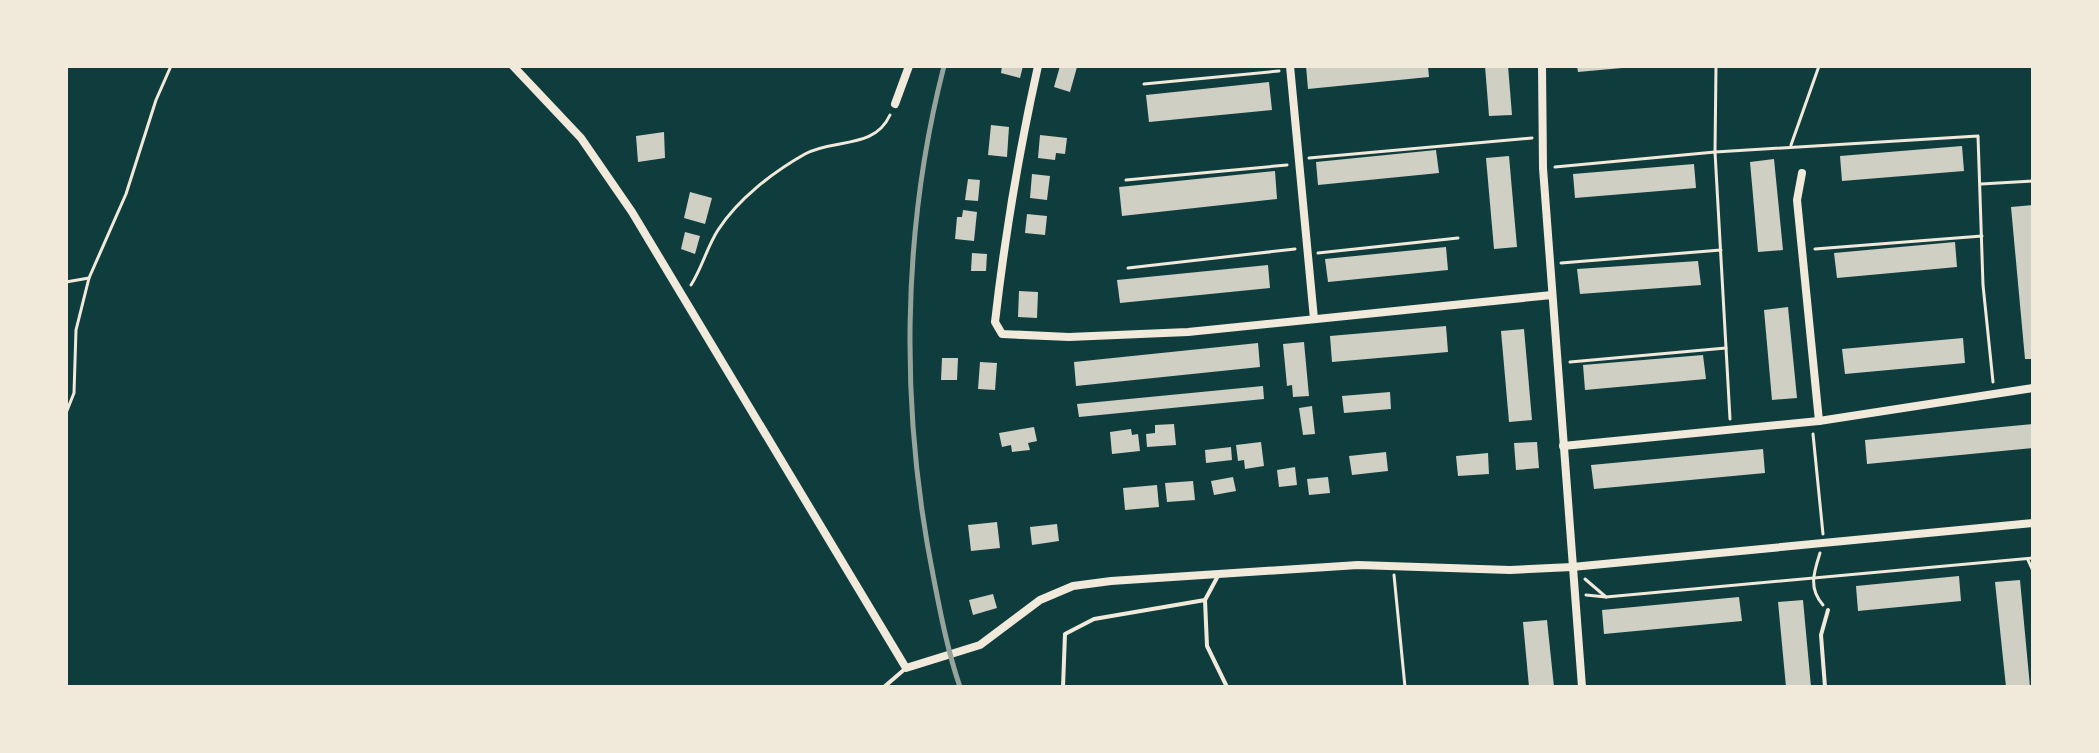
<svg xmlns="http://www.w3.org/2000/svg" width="2099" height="753" font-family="Arial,sans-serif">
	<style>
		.building { fill: #cfcfc3 }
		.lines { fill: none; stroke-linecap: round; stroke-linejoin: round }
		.path { stroke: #f1e9da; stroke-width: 3 }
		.service { stroke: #f1e9da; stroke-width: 4 }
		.minor { stroke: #f1e9da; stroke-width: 8 }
		.rail { stroke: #97a49c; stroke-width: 5 }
	</style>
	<rect width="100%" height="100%" fill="#0f3d3e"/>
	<!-- building -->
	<g class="building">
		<polygon points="1002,66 1023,66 1020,78 1001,73"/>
		<polygon points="1060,66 1077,67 1070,92 1054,87"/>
		<polygon points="1306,66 1428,66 1429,77 1308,89"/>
		<polygon points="1485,66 1508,66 1512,115 1489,116"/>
		<polygon points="1577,66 1622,66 1622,68 1578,72"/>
		<polygon points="1269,82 1272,110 1149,122 1146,95"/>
		<polygon points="991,125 1009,127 1007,157 988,155"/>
		<polygon points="664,132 665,158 638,162 636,136"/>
		<polygon points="1040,135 1067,138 1065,154 1056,153 1055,160 1038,158"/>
		<polygon points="1962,146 1964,171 1842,181 1840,156"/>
		<polygon points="1436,150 1439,173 1318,185 1316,162"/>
		<polygon points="1509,156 1517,247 1494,249 1486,158"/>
		<polygon points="1774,159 1783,250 1758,252 1750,162"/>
		<polygon points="1694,164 1696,188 1575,198 1573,174"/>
		<polygon points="1275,171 1277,199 1122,216 1119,187"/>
		<polygon points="1032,174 1050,176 1047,200 1030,198"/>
		<polygon points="968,179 980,180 978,201 965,200"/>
		<polygon points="690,192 712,198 705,224 684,218"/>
		<polygon points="2033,205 2033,359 2025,359 2011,207"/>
		<polygon points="963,210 977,212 974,241 955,239 957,217 962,217"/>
		<polygon points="1027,214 1047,216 1045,235 1025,233"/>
		<polygon points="685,232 700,236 695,254 681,249"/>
		<polygon points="1955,242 1957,267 1837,278 1834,253"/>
		<polygon points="1446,247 1448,270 1328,282 1325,259"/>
		<polygon points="972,253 987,254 986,271 971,271"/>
		<polygon points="1698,261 1701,285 1580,294 1577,269"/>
		<polygon points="1268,265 1270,288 1120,303 1117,280"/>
		<polygon points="1019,291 1038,292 1037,318 1018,317"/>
		<polygon points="1788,307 1797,398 1772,400 1764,310"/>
		<polygon points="1446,326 1448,352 1332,362 1330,336"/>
		<polygon points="1524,329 1532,420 1509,422 1501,331"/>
		<polygon points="1963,338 1965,363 1845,374 1842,349"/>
		<polygon points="1304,342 1309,396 1293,397 1292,385 1287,386 1283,344"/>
		<polygon points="1258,343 1260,367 1076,386 1074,362"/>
		<polygon points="1703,355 1706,379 1585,390 1583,365"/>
		<polygon points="942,358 958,358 957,380 941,380"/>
		<polygon points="980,362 997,363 995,390 978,389"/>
		<polygon points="1263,386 1264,399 1079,417 1077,404"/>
		<polygon points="1390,392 1391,409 1344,413 1342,396"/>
		<polygon points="1312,406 1315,434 1303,435 1299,408"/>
		<polygon points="1174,424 1176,445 1147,447 1146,434 1155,433 1155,425"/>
		<polygon points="2033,424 2033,448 1867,464 1865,440"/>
		<polygon points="1034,427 1037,441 1028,443 1030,450 1012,452 1011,445 1002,447 999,433"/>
		<polygon points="1131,429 1132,435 1138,434 1140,451 1112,454 1110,432"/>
		<polygon points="1261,442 1264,466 1245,469 1244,460 1238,461 1236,445"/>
		<polygon points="1537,442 1539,468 1516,470 1514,443"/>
		<polygon points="1231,447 1232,460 1206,463 1205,450"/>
		<polygon points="1763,449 1765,473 1594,489 1591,465"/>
		<polygon points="1386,452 1388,471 1352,475 1349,456"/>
		<polygon points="1488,453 1489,474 1458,476 1456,456"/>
		<polygon points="1295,467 1297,485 1279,487 1277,470"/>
		<polygon points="1233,477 1236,491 1214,495 1211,481"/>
		<polygon points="1328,477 1330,493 1309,495 1307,479"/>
		<polygon points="1193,481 1195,500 1167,502 1165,483"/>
		<polygon points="1157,485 1159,507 1125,510 1123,488"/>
		<polygon points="997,522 1000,548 971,551 968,525"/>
		<polygon points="1057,524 1059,541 1032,545 1030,527"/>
		<polygon points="1959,576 1961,601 1858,611 1856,586"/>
		<polygon points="2020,580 2030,687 2006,687 1995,582"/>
		<polygon points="993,594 997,608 973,615 969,600"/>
		<polygon points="1739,597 1742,621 1604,634 1602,610"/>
		<polygon points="1803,600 1811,687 1786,687 1778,602"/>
		<polygon points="1547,620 1554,687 1529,687 1523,622"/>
	</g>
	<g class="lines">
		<!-- path -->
		<g class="path">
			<polyline points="1716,66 1715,152 1978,136 1983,285 1993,382"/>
			<polyline points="1144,84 1279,71"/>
			<polyline points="1791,145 1819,66"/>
			<polyline points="1309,158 1532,138"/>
			<polyline points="1555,167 1715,152 1730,419"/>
			<polyline points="1126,180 1287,165"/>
			<polyline points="1981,184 2033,181"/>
			<polyline points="1815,249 1982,236"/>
			<polyline points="1318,253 1458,238"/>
			<polyline points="1561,263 1721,250"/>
			<polyline points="1128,268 1295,249"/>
			<polyline points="66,282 89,278"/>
			<path d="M 691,285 C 702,268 707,247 718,230 C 738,199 773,172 805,154 C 834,138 874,150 890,115"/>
			<polyline points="1570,362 1726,348"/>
			<polyline points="66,413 74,393 76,330 89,278 126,194 156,100 171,66"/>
			<polyline points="1813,434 1823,534"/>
			<path d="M 1820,553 C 1814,572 1808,588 1823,605"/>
			<polyline points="2028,560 2033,571"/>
			<polyline points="1394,575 1405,687"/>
			<polyline points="1585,579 1606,597"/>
			<polyline points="1586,595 1606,597 2033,558"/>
		</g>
		<!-- service -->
		<g class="service">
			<polyline points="1219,574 1205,600 1207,646 1227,687"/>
			<polyline points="884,687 906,668"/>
			<polyline points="1063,687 1065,634 1094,619 1205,600"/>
			<polyline points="1825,687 1821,635 1828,610"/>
		</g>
		<!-- minor -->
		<g class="minor">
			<polyline points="513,66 581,138 632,212 906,668 980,645 1040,600 1073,586 1111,581 1358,565 1510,570 1572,567 2033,523"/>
			<path d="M 1038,66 C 1019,151 1005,235 995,322 L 1002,334 L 1069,337 L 1188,332 L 1552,295"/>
			<polyline points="1290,66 1314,319"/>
			<polyline points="1542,66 1543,168 1582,687"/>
			<polyline points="895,104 909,66"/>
			<polyline points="1802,173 1797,200 1819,421"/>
			<polyline points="1563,446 1819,421 2033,388"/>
		</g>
		<!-- rail -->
		<path class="rail" d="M 944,66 C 901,233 900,412 934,580 C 941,616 948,652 960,687"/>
	</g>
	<!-- border -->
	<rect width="2099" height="753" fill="none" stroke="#f1e9da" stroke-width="136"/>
</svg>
